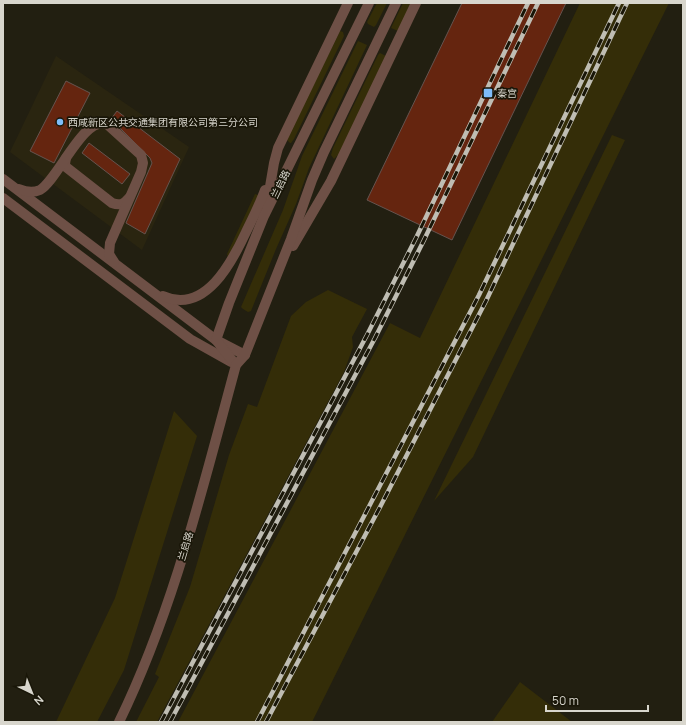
<svg xmlns="http://www.w3.org/2000/svg" width="686" height="725" font-family="Manrope,'Noto Sans SC',sans-serif">
	<style>
		.built { fill: #2a2510 }
		.green { fill: #342d08 }
		.building { fill: #65250f; stroke: #65534e }
		.lines { fill: none; stroke-linecap: round; stroke-linejoin: round }
		.minor { stroke: #6e5046; stroke-width: 10 }
		.rail-casing { stroke: #bfbdb3; stroke-width: 4.5 }
		.rail { stroke: #191608; stroke-width: 3; stroke-dasharray: 9; stroke-linecap: butt }
		.poi-dot { fill: #7ebdf9; stroke: #191608; stroke-width: 1.5 }
		.labels { text-anchor: middle; dominant-baseline: central; stroke-width: 3.5; stroke-linejoin: round; paint-order: stroke }
		.poi-label { font-size: 10px; fill: #d8d6cd; stroke: #191608; text-anchor: start }
		.street-label { font-size: 10px; fill: #d8d6cd; stroke: #191608 }
	</style>
	<rect width="100%" height="100%" fill="#221f11"/>
	<!-- built -->
	<polygon class="built" points="56,56 189,147 142,250 10,152"/>
	<!-- green -->
	<g class="green">
		<polygon points="377,3 387,3 376,25 374,27 368,24 367,22"/>
		<polygon points="403,3 412,3 398,31 391,28"/>
		<polygon points="580,3 669,3 312,722 178,722 390,323 420,338"/>
		<polygon points="340,31 343,32 344,36 294,139 291,143 290,143 287,140 288,136"/>
		<polygon points="358,41 367,45 309,168 296,204 276,249 251,311 248,312 243,309 241,307 283,210 302,156"/>
		<polygon points="380,53 386,56 339,154 334,159 331,155 333,148 378,55"/>
		<polygon points="612,135 625,140 473,457 434,501"/>
		<polygon points="255,194 258,195 258,197 228,258 227,254"/>
		<polygon points="328,290 367,309 352,337 353,347 344,372 157,722 136,722 159,677 155,674 190,587 229,455 248,404 257,407 291,316 306,302"/>
		<polygon points="174,411 197,436 124,670 97,722 56,722 115,598"/>
		<polygon points="520,682 572,722 492,722"/>
	</g>
	<!-- building -->
	<g class="building">
		<polygon points="462,3 566,3 452,240 367,200"/>
		<polygon points="66,81 90,93 54,163 30,151"/>
		<polygon points="117,111 180,159 145,234 126,223 152,163 150,158 111,119"/>
		<polygon points="89,143 130,174 122,184 82,153"/>
	</g>
	<g class="lines">
		<!-- minor -->
		<g class="minor">
			<path d="M 66,158 L 65,164 L 66,167 L 112,203 C 120,206 124,204 129,198"/>
			<polyline points="3,179 216,340 245,355"/>
			<path d="M 19,189 C 26,192 33,193 40,190 C 58,180 85,112 108,125 L 141,155 L 143,163 L 141,172 L 110,243 L 109,254 L 114,262"/>
			<polyline points="3,198 190,339 231,362"/>
			<polyline points="267,204 274,163 278,148 348,3"/>
			<polyline points="293,246 331,181 416,3"/>
			<path d="M 163,296 C 205,315 232,262 246,232 C 253,218 260,204 265,190"/>
			<polyline points="236,365 216,340 229,303 264,216 369,3"/>
			<path d="M 119,722 C 174,609 203,486 236,365 L 245,355 L 291,239 L 312,180 L 324,152 L 396,3"/>
		</g>
		<!-- rail casing -->
		<g class="rail-casing">
			<g id="rail">
				<polyline points="161,722 367,335 417,236 528,3"/>
				<polyline points="170,722 375,338 424,240 538,3"/>
				<polyline points="257,722 479,295 619,3"/>
				<polyline points="266,722 379,509 486,301 627,3"/>
			</g>
		</g>
		<!-- rail -->
		<use href="#rail" class="rail"/>
	</g>
	<!-- markers -->
	<g class="poi-dot">
		<rect x="483" y="88" width="10" height="10" rx="2"/>
		<circle cx="60" cy="122" r="4"/>
	</g>
	<g class="labels">
		<!-- poi labels -->
		<g class="poi-label">
			<text x="497" y="93">秦宫</text>
			<text x="68" y="122">西咸新区公共交通集团有限公司第三分公司</text>
		</g>
		<!-- street labels -->
		<g class="street-label">
			<text transform="translate(280 184) rotate(-64)">兰启路</text>
			<text transform="translate(185 546) rotate(-73)">兰启路</text>
		</g>
	</g>
	<!-- border -->
	<rect width="686" height="725" fill="none" stroke="#d8d6cd" stroke-width="8"/>
	<!-- north arrow -->
	<g transform="translate(32 693) rotate(137)" stroke="#191608" stroke-width="3" paint-order="stroke">
	<path d="M0-3L7 15L0 10L-7 15Z" fill="#d8d6cd"/>
	<text y="-6" font-size="11" font-weight="bold" text-anchor="middle" fill="#d8d6cd">N</text>
	</g>
	<!-- scale -->
	<path d="M546 705v6h102v-6" fill="none" stroke="#d8d6cd" stroke-width="2"/>
	<text x="552" y="705" font-size="12" fill="#d8d6cd" stroke="#191608" stroke-width="3" paint-order="stroke">50 m</text>
</svg>
